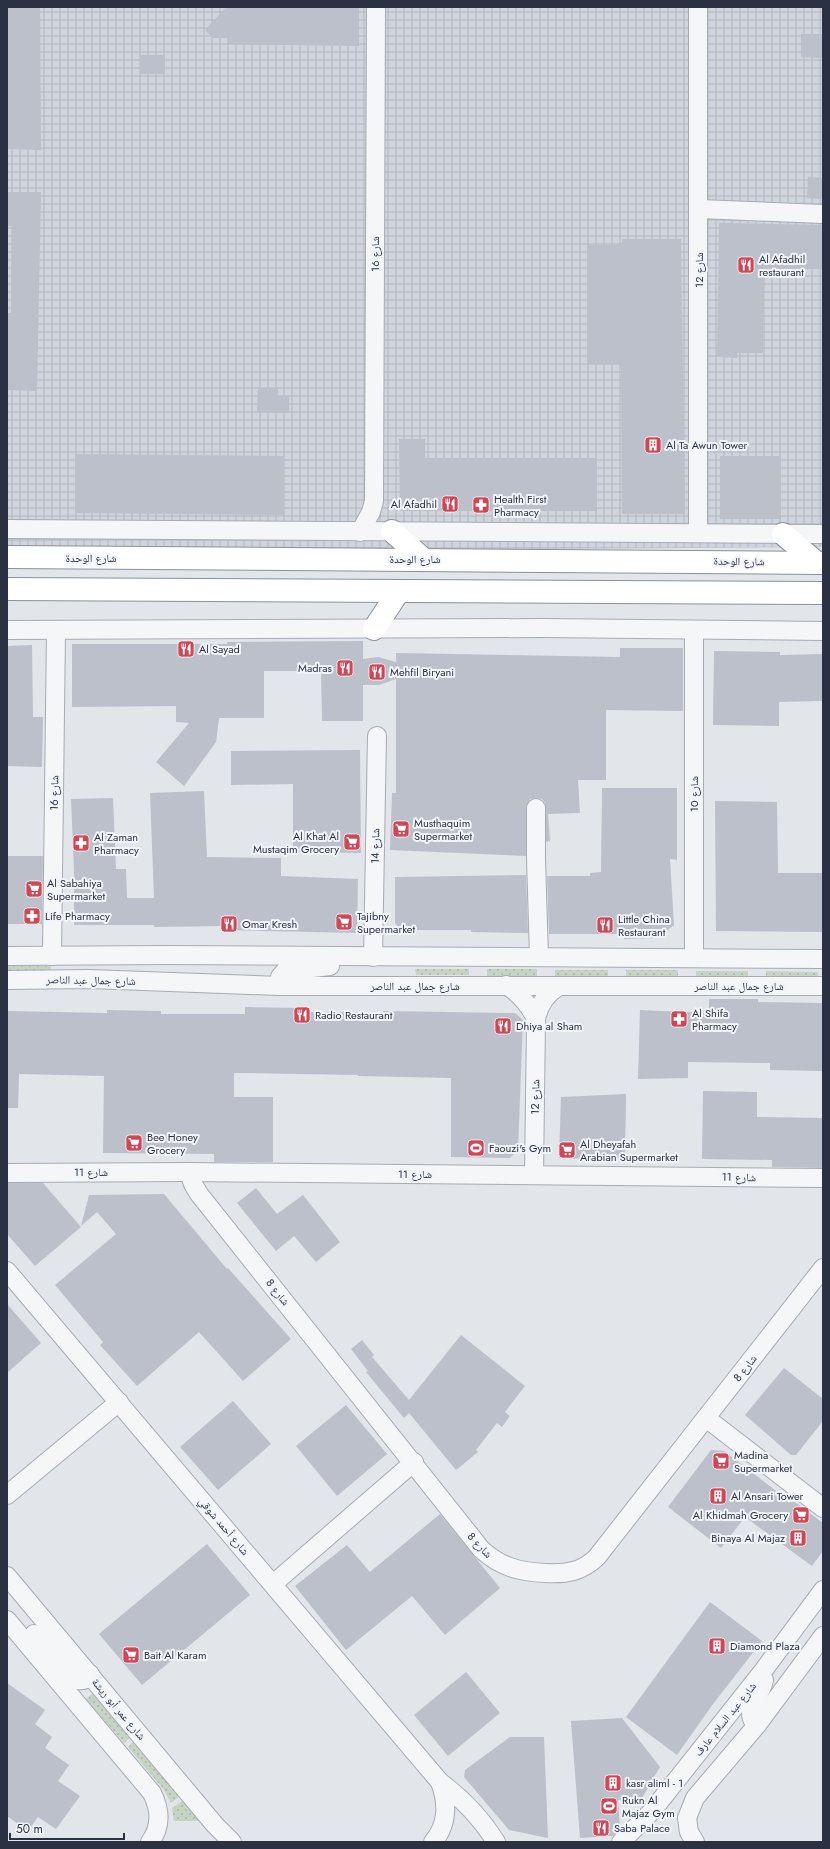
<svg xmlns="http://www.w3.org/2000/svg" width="830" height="1849" font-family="Jost,'Noto Naskh Arabic',sans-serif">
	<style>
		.industrial { fill: url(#industrial-grid) }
		.grass { fill: url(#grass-dots) }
		.building { fill: #bcc0ca }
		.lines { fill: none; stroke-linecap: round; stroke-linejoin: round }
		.minor-casing { stroke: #a7abb4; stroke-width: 20 }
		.highway-casing { stroke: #8991a1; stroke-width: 24 }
		.minor { stroke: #f4f6f8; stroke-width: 18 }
		.highway { stroke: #fff; stroke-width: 22 }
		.labels { text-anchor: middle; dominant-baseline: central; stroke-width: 4; stroke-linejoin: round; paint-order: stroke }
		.street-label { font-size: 11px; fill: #2a3142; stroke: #f1f4f8 }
		.poi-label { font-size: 11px; fill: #2a3142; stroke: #f1f4f8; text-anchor: start }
	</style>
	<defs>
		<pattern id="industrial-grid" width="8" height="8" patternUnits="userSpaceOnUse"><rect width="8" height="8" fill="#d0d4dc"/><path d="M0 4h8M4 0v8" fill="none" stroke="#b3b6be"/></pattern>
		<pattern id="grass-dots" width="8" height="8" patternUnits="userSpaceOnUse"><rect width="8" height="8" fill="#c6d4c3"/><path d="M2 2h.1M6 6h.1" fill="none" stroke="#aab6a9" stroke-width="1.8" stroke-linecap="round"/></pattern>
	</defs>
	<rect width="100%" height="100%" fill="#e2e5ea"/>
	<!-- industrial -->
	<polygon class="industrial" points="7,7 823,7 823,547 406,550 7,547"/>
	<!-- grass -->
	<g class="grass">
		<polygon points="7,966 51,966 50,971 7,973"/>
		<polygon points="415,969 469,969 469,975 416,975"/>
		<rect x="487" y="969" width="50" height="7"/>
		<rect x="555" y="970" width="53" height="6"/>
		<rect x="626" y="970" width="52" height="7"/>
		<rect x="696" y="971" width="52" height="6"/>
		<polygon points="766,971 818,972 818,978 766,977"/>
		<polygon points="93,1693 131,1737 124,1743 86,1699"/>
		<polygon points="134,1741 181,1795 171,1803 164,1790 128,1747"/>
		<polygon points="184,1800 200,1821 174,1821 172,1808"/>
	</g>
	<!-- building -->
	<g class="building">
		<polygon points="7,7 40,7 41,150 7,149"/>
		<polygon points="226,7 359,7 359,46 228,44 228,38 213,38 205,30"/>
		<polygon points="801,34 823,34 823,58 801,57"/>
		<rect x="140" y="55" width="25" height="19"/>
		<polygon points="808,177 823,178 823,199 807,198"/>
		<polygon points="7,192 41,192 37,391 7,390 7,313 11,313 12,226 7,226"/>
		<polygon points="719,223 823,225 823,269 764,268 763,353 737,353 737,358 717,357"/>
		<polygon points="622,239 681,239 685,514 622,514 621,364 587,364 587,245 622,245"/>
		<polygon points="258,388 278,388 278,396 289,396 289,413 257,412"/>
		<polygon points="399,439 425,439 425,458 597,458 597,511 400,511"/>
		<polygon points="75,454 284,456 284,515 75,513"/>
		<rect x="720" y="456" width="61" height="63"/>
		<polygon points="363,641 363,659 378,657 396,662 396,653 620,657 620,648 683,648 683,711 606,710 606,780 578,780 580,813 548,814 550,841 546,842 545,803 542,799 536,798 530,799 526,808 526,856 390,850 392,793 396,793 396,679 379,685 363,685 363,721 322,721 321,671 264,671 264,718 219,718 216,742 184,786 156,762 189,723 176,722 176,706 72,707 72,644 227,644 227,642"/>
		<polygon points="32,645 33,717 43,717 42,767 7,766 7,646"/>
		<polygon points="714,651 780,652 780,655 823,654 823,701 779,702 779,726 713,725"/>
		<polygon points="360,750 361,853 293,852 293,784 231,785 231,751"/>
		<polygon points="602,788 677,788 677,860 670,859 674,925 658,938 624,939 624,934 549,934 547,876 590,876 590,873 601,872"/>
		<polygon points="204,791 207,857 281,858 281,876 358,879 357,933 223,930 223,926 154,927 154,925 74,925 74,870 71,799 113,798 116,869 126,869 127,898 154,898 150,793"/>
		<polygon points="715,801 777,802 778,873 823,873 823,932 716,931"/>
		<polygon points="7,856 43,856 42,924 7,924"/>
		<polygon points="526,875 528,933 471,932 471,930 401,930 395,923 395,877"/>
		<polygon points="709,999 758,999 758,1002 823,1003 823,1071 770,1070 770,1063 688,1062 688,1078 638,1079 640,1010 709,1013"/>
		<polygon points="245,1007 300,1008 300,1012 383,1012 383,1011 515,1013 523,1020 518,1150 510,1158 451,1157 451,1078 358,1076 358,1075 234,1073 234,1097 273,1097 273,1162 214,1162 214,1154 103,1153 104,1076 19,1074 18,1108 7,1108 7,1011 107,1013 107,1010 161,1011 161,1014 245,1014"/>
		<polygon points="703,1091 757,1092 757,1117 823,1118 823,1168 772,1167 772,1160 702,1159"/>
		<polygon points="626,1094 625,1160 559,1158 561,1097"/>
		<polygon points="7,1183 43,1183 81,1227 35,1266 7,1234"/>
		<polygon points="256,1188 277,1214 303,1195 340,1242 316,1262 294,1236 276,1251 237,1203"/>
		<polygon points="164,1194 227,1269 228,1268 291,1339 243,1381 199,1332 137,1386 100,1345 103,1342 55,1285 116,1234 97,1212 81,1226 89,1195"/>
		<polygon points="7,1304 41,1343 7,1373"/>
		<polygon points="461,1335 525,1386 505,1412 510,1416 502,1427 497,1423 476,1450 478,1452 456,1470 409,1413 404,1418 366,1372 368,1371 351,1349 362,1340 374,1355 372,1357 409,1400"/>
		<polygon points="784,1368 823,1399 823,1421 796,1455 791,1455 745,1415"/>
		<polygon points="233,1401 271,1444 218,1490 180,1447"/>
		<polygon points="346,1405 387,1454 337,1496 296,1446"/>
		<polygon points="711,1450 724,1451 779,1493 780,1491 823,1523 823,1551 812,1566 745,1517 721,1548 668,1507"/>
		<polygon points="440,1514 500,1588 445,1635 412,1596 346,1650 295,1586 347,1545 370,1572"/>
		<polygon points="207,1544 250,1595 142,1685 99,1634"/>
		<polygon points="710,1602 762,1641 713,1704 677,1755 626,1717"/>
		<polygon points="466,1672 500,1713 448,1756 414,1715"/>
		<polygon points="7,1683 45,1710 35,1724 52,1737 45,1748 69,1765 58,1781 80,1796 56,1829 38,1817 28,1831 7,1816"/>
		<polygon points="622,1718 660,1767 642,1798 618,1800 620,1828 613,1836 580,1838 571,1721"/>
		<polygon points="510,1737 544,1737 548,1838 509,1830 464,1777 465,1770"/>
	</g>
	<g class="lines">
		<!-- minor casing -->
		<g class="minor-casing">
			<g id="minor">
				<polyline points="698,7 698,532"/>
				<polyline points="699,209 823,214"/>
				<polyline points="7,529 823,534"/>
				<polyline points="360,532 371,512 374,501 376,7"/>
				<polyline points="7,630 543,628 823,631"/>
				<polyline points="536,808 536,859 539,957"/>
				<polyline points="7,956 169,955 823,959"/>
				<polyline points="52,956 56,630"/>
				<polyline points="373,957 377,736"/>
				<polyline points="694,958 694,630"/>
				<polyline points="7,980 89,979 280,986 823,986"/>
				<path d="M 506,985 C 520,994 529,1004 536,1019"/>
				<polyline points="280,986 280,977 285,971 330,966"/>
				<path d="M 189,1172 L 193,1184 L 199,1194 L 481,1549 C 500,1567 520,1572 546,1573 C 566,1574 582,1572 597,1557 L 823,1268"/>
				<polyline points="7,1173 189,1172 823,1178"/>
				<path d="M 534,1175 L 536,1019 C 539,1004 546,994 559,986"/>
				<path d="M 7,1271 L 440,1782 C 463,1799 481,1818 496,1842"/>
				<polyline points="706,1418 823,1508"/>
				<polyline points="7,1495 119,1402"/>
				<polyline points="7,1576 215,1825 232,1842"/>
				<polyline points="273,1584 414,1462"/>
				<path d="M 7,1620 L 152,1793 C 160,1809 162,1826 150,1842"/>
				<path d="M 34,1634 L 77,1680 C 84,1681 87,1680 90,1674"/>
				<path d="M 757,1725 C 741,1712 762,1695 764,1680"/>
				<path d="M 433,1842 C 448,1824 448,1804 440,1782"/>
				<polyline points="621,1842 652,1811 763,1671 823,1590"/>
				<polyline points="695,1842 689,1832 687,1818 695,1798 757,1725 823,1636"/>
			</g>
		</g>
		<!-- highway casing -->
		<g class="highway-casing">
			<g id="highway">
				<polyline points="392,531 423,559"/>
				<polyline points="783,534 817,563"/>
				<polyline points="7,557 823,563"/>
				<polyline points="7,589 823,593"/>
				<polyline points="374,629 399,591"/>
			</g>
		</g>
		<!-- minor -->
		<use href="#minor" class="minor"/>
		<!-- highway -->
		<use href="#highway" class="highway"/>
	</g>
	<!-- icons -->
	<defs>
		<g id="restaurant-square" transform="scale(0.9)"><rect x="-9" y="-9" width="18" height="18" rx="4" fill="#d04655" stroke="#f1f4f8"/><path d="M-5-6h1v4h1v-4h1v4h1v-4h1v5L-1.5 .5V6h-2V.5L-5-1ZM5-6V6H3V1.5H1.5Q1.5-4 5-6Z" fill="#fff"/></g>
		<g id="building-square" transform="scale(0.9)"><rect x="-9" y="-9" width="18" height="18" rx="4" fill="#d04655" stroke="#f1f4f8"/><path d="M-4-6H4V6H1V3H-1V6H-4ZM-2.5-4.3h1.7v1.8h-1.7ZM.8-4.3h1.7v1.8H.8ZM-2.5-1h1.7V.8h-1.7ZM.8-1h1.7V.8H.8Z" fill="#fff"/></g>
		<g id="pharmacy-square" transform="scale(0.9)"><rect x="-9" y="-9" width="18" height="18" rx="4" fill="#d04655" stroke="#f1f4f8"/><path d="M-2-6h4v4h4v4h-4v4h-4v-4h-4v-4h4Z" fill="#fff"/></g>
		<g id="supermarket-square" transform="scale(0.9)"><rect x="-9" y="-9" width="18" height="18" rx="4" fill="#d04655" stroke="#f1f4f8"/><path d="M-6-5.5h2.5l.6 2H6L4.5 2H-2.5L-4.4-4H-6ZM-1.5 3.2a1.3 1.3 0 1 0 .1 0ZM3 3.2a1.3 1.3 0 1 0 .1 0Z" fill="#fff"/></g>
		<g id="stadium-square" transform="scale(0.9)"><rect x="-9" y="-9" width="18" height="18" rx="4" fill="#d04655" stroke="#f1f4f8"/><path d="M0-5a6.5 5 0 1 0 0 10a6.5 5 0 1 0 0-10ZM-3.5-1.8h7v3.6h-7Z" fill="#fff"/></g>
	</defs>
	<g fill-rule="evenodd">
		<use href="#restaurant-square" x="746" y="265"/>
		<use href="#building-square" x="653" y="445"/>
		<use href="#restaurant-square" x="450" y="504"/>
		<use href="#pharmacy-square" x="481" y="505"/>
		<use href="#restaurant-square" x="186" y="649"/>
		<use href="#restaurant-square" x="345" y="668"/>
		<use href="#restaurant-square" x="377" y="672"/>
		<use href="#supermarket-square" x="401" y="829"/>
		<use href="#supermarket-square" x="352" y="842"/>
		<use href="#pharmacy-square" x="81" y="843"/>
		<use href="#supermarket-square" x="34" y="889"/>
		<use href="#pharmacy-square" x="32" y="916"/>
		<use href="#supermarket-square" x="344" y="922"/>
		<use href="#restaurant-square" x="229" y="924"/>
		<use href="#restaurant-square" x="605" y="925"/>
		<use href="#restaurant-square" x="302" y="1015"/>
		<use href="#pharmacy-square" x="679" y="1019"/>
		<use href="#restaurant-square" x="503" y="1026"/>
		<use href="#supermarket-square" x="134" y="1143"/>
		<use href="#stadium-square" x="476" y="1148"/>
		<use href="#supermarket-square" x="567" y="1150"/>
		<use href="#supermarket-square" x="721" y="1461"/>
		<use href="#building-square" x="718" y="1496"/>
		<use href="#supermarket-square" x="801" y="1515"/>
		<use href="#building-square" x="798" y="1538"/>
		<use href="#building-square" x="717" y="1646"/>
		<use href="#supermarket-square" x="131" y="1655"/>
		<use href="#building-square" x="613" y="1783"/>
		<use href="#stadium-square" x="609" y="1806"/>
		<use href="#restaurant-square" x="601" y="1828"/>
	</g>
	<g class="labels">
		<!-- street labels -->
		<g class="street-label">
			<text transform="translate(375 254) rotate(-90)">شارع 16</text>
			<text transform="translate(699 270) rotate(-90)">شارع 12</text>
			<text x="91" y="558">شارع الوحدة</text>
			<text x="415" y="559">شارع الوحدة</text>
			<text transform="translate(739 561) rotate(1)">شارع الوحدة</text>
			<text transform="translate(54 793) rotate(-89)">شارع 16</text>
			<text transform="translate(694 794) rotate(-90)">شارع 10</text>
			<text transform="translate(375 846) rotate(-89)">شارع 14</text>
			<text transform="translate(91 980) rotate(1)">شارع جمال عبد الناصر</text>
			<text x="415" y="986">شارع جمال عبد الناصر</text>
			<text x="739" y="986">شارع جمال عبد الناصر</text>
			<text transform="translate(535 1097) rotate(-89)">شارع 12</text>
			<text x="91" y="1172">شارع 11</text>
			<text x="415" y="1174">شارع 11</text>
			<text transform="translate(739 1177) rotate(1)">شارع 11</text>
			<text transform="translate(278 1292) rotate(51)">شارع 8</text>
			<text transform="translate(745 1368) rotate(-52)">شارع 8</text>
			<text transform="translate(224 1526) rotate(50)">شارع أحمد شوقي</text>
			<text transform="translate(480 1545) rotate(47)">شارع 8</text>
			<text transform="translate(119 1709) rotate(50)">شارع عمر أبو ريشة</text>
			<text transform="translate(725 1719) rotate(-51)">شارع عبد السلام عارف</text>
		</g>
		<!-- poi labels -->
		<g class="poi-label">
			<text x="759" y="259">Al Afadhil<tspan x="759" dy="13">restaurant</tspan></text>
			<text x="666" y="445">Al Ta Awun Tower</text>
			<text x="494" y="499">Health First<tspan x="494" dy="13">Pharmacy</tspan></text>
			<text x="437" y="504" text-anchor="end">Al Afadhil</text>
			<text x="199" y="649">Al Sayad</text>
			<text x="332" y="668" text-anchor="end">Madras</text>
			<text x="390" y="672">Mehfil Biryani</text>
			<text x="414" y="823">Musthaquim<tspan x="414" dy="13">Supermarket</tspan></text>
			<text x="339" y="836" text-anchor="end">Al Khat Al<tspan x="339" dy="13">Mustaqim Grocery</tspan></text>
			<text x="94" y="837">Al Zaman<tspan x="94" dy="13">Pharmacy</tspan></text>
			<text x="47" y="883">Al Sabahiya<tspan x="47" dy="13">Supermarket</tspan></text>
			<text x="45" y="916">Life Pharmacy</text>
			<text x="357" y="916">Tajibny<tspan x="357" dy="13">Supermarket</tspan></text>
			<text x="618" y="919">Little China<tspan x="618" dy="13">Restaurant</tspan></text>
			<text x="242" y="924">Omar Kresh</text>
			<text x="692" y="1013">Al Shifa<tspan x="692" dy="13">Pharmacy</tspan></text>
			<text x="315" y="1015">Radio Restaurant</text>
			<text x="516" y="1026">Dhiya al Sham</text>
			<text x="147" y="1137">Bee Honey<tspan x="147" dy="13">Grocery</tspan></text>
			<text x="580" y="1144">Al Dheyafah<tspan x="580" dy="13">Arabian Supermarket</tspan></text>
			<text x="489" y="1148">Faouzi's Gym</text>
			<text x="734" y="1455">Madina<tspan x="734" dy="13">Supermarket</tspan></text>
			<text x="731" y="1496">Al Ansari Tower</text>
			<text x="788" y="1515" text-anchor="end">Al Khidmah Grocery</text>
			<text x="785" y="1538" text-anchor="end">Binaya Al Majaz</text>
			<text x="730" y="1646">Diamond Plaza</text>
			<text x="144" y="1655">Bait Al Karam</text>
			<text x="626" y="1783">kasr aliml - 1</text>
			<text x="622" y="1800">Rukn Al<tspan x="622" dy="13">Majaz Gym</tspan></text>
			<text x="614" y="1828">Saba Palace</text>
		</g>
	</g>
	<!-- border -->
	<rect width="830" height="1849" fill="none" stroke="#2a3142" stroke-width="16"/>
	<!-- scale -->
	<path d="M10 1833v6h114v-6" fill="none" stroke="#2a3142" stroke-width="2"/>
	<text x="16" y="1833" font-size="12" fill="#2a3142" stroke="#f1f4f8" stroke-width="3" paint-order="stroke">50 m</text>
</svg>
